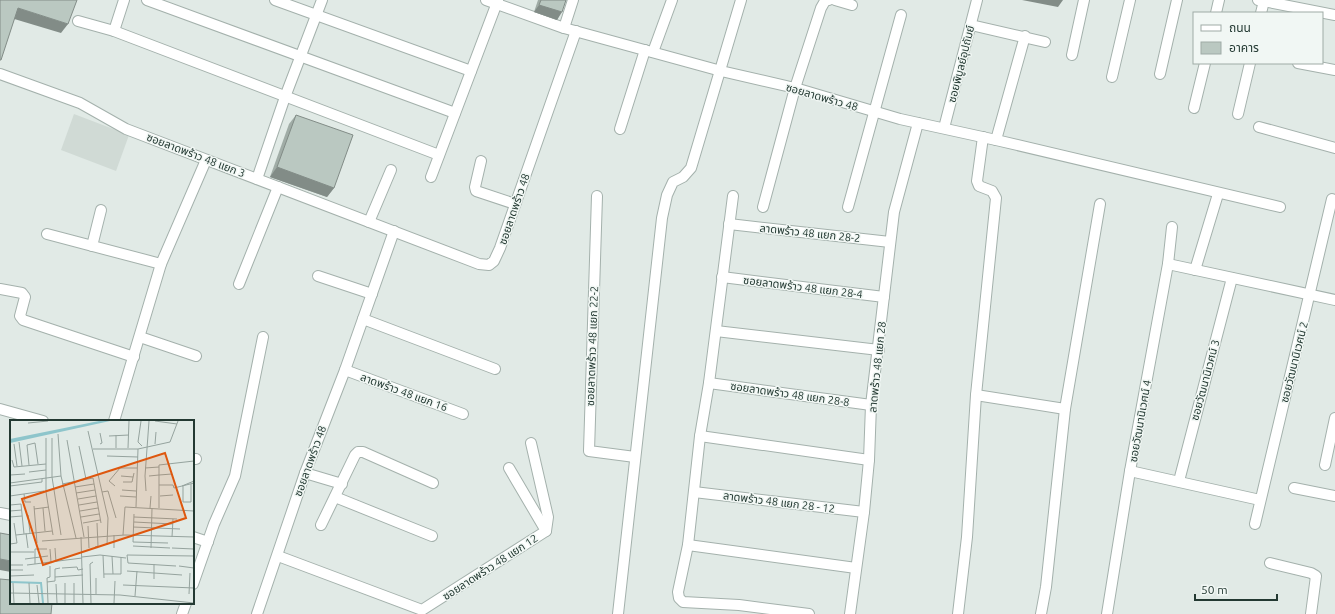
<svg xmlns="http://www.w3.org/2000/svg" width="1335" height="614" font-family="Ubuntu,'Noto Sans Thai',sans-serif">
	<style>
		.built { fill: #d0dad5 }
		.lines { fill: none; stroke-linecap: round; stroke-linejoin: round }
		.street-casing { stroke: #a4b1ac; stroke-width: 12 }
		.street { stroke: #fff; stroke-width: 10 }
		.wall { fill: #a0aca6 }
		.shaded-wall { fill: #828c87 }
		.building { fill: #bac8c1; stroke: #828c87 }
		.labels { text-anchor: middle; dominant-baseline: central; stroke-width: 3; stroke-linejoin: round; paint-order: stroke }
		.street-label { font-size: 11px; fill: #233932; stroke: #f1f7f4 }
		.inset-river { fill: none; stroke: #8ec5cb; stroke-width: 2 }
		.inset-road { fill: none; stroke: #95a39e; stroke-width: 1 }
		.view { fill: #de570e; fill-opacity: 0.15; stroke: #de570e; stroke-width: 2 }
		.inset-edge { fill: none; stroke: #233932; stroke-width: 2 }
	</style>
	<rect width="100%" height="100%" fill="#e1eae6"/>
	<!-- built -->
	<polygon class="built" points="74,114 129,135 116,171 61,150"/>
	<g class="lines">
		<!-- street casing -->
		<g class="street-casing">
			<g id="street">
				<polyline points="147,0 455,113"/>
				<polyline points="275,0 471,71"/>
				<polyline points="486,0 564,28 721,71 795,88 900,119 996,140 1280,207"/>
				<polyline points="835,0 852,5"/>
				<polyline points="1258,0 1335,15"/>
				<polyline points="1216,13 1219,0"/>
				<polyline points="1261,13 1264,1"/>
				<polyline points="78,21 114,31 439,155"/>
				<polyline points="971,25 1045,42"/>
				<polyline points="564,28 573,0"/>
				<polyline points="114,31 124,0"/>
				<polyline points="653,52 672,0"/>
				<polyline points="1072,55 1084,0"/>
				<polyline points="1298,63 1335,70"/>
				<polyline points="0,74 80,103 126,129 479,264 489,265 494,261 500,248 576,31"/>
				<polyline points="1160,74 1177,0"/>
				<polyline points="1112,77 1130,0"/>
				<polyline points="1194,108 1205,63"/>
				<polyline points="1238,114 1250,63"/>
				<polyline points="1259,127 1335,148"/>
				<polyline points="944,128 977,0"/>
				<polyline points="620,129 645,50"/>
				<polyline points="996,140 1025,36"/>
				<polyline points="481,161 475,187 476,191 515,204"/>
				<polyline points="431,177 498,0"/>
				<polyline points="257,179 285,97 322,0"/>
				<polyline points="597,196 589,451 635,457"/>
				<polyline points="733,196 709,383 700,436 688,545 678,592 679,598 683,602 739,605 809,614"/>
				<polyline points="763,207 795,88 821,8 825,1 829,0"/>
				<polyline points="848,207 901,15"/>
				<polyline points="369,222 391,170"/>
				<polyline points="729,224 890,242"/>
				<polyline points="47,234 161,264"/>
				<polyline points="92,246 101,210"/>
				<polyline points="1168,264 1335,300"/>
				<polyline points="1195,270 1218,194"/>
				<polyline points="318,276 372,294"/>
				<polyline points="722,277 884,297"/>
				<polyline points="239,284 278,187"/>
				<polyline points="0,289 22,293 25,297 20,316 23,320 134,357"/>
				<polyline points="363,319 495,369"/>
				<polyline points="716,331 879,350"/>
				<polyline points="140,337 196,356"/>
				<polyline points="345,370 463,414"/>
				<polyline points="709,383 871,405"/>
				<polyline points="976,395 1065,409"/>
				<polyline points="0,409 43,421"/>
				<polyline points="114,421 161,264 206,160"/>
				<polyline points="700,436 869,460"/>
				<polyline points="531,443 548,517 546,531"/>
				<polyline points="193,459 196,459"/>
				<polyline points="1325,465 1335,418"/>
				<polyline points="1130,471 1260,500"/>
				<polyline points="305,473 342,484"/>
				<polyline points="1179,481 1232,278"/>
				<polyline points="1294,488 1335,496"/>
				<polyline points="694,492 864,512"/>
				<polyline points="335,497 432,536"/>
				<polyline points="0,513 11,515"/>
				<polyline points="1255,524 1332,199"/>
				<polyline points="321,525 355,455 358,452 363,452 433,483"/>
				<polyline points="193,537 208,542"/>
				<polyline points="688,545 856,568"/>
				<polyline points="278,556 422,610 546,531 509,468"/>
				<polyline points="1270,563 1311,573 1316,576 1311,614"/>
				<polyline points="193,584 214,524 235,476 263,337"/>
				<polyline points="182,614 186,603"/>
				<polyline points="257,614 305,473 345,370 394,231"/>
				<polyline points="618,614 662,218 667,195 673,182 683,177 691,168 741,0"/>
				<polyline points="850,614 864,512 869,460 871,405 894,212 918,123"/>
				<polyline points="958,614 967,537 976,395 996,198 992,191 979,186 977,181 983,137"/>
				<polyline points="1041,614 1046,587 1065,409 1100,204"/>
				<polyline points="1107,614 1130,471 1168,264 1172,227"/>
			</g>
		</g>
		<!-- street -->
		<use href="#street" class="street"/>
	</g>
	<!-- wall -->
	<g class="wall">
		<polygon points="538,0 566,0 557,20 534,12"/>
		<polygon points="296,115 334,188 327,197 270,177 289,124"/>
	</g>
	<!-- shaded-wall -->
	<g class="shaded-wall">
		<polygon points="1022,0 1063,0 1058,7"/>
		<polygon points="539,5 562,12 557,20 534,12"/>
		<polygon points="18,8 68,24 61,33 11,18"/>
		<polygon points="277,167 334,188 327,197 270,177"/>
		<polygon points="0,559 11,561 11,572 0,570"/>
	</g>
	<!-- building -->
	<g class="building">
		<polygon points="0,0 77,0 68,24 18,8 1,60 0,60"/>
		<polygon points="541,0 566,0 562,12 539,5"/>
		<polygon points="296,115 353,135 334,188 277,167"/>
		<polygon points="0,533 11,535 11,561 0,559"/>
		<polygon points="0,579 11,580 11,603 52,603 51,614 0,614"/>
	</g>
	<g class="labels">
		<!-- street labels -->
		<g class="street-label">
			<text transform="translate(961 64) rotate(-76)">ซอยพิบูลย์อุปถัมย์</text>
			<text transform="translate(822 97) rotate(16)">ซอยลาดพร้าว 48</text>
			<text transform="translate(196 155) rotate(21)">ซอยลาดพร้าว 48 แยก 3</text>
			<text transform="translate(514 209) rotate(-71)">ซอยลาดพร้าว 48</text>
			<text transform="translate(810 233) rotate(6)">ลาดพร้าว 48 แยก 28-2</text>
			<text transform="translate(803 287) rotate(7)">ซอยลาดพร้าว 48 แยก 28-4</text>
			<text transform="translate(592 346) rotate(-88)">ซอยลาดพร้าว 48 แยก 22-2</text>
			<text transform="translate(1294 362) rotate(-76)">ซอยวัฒนานิเวศน์ 2</text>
			<text transform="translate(877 367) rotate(-84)">ลาดพร้าว 48 แยก 28</text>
			<text transform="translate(1205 380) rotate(-75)">ซอยวัฒนานิเวศน์ 3</text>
			<text transform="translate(404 392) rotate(20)">ลาดพร้าว 48 แยก 16</text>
			<text transform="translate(790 394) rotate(8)">ซอยลาดพร้าว 48 แยก 28-8</text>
			<text transform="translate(1140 421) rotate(-80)">ซอยวัฒนานิเวศน์ 4</text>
			<text transform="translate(310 461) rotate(-70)">ซอยลาดพร้าว 48</text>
			<text transform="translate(779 502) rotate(7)">ลาดพร้าว 48 แยก 28 - 12</text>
			<text transform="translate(490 567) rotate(-33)">ซอยลาดพร้าว 48 แยก 12</text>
		</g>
	</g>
	<!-- overview -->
	<g transform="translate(10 420)">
		<rect width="184" height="184" fill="#e1eae6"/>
		<path d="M 89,1 L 100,1 L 0,23 L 0,19 Z" fill="#8ec5cb"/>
		<path class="inset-river" d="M 0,162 L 31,163 L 33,183"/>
		<path class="inset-road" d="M 131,1 L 128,22 L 132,26M 145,1 L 167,4M 18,3 L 38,1M 78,11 L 98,98 L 97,125M 90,13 L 92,23 L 90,24M 48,14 L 51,56 L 66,118M 99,16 L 119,15M 36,18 L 36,72 L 43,115M 42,18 L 42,57 L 51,115M 57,20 L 74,117M 9,22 L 12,46M 4,24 L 7,46M 145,24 L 146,12M 69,26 L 76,59M 106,28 L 106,15M 118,28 L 119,1M 83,29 L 128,29M 128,29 L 160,22 L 168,1M 97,36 L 128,37M 2,40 L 4,47 L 36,44M 19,45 L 17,25 L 25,23 L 28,44M 135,48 L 149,47M 19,52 L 36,50M 0,55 L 15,54M 111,56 L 123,57M 139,56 L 149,55 L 149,45 L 184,41M 113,62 L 122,62 L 124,53M 0,63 L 51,56M 52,64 L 83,58 L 91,103M 149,65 L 163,65 L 164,68 L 184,63M 0,66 L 32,62 L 32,59M 105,66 L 99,61 L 110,48 L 127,48M 172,66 L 184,61M 173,66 L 173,82 L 181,82 L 181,64M 65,67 L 84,64M 112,70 L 126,71M 136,71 L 135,56 L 139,1M 92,72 L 98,71 L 106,98M 66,73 L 85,70M 14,74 L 15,82 L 21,82M 0,76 L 34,71M 110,76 L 126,77M 150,76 L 163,75M 68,79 L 86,76M 0,85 L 11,84 L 14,114M 69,85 L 87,82M 24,86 L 27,123M 126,87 L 128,29M 33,88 L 35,111M 140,88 L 141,76M 149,88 L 149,55 L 162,54M 24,89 L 39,87M 0,91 L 12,90M 70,91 L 88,88M 18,95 L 20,113M 0,97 L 12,96M 71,97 L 89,94M 124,97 L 167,99M 124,102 L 163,104M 73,103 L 90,100M 78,106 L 79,128M 123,107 L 170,109M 16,113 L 18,128M 6,115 L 42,111M 113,115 L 115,87 L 184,91M 71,117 L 73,183M 162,117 L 163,99M 32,121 L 115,115 L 184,117M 123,122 L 158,123M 123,122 L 124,94M 0,124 L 7,123 L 4,103M 123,126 L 160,128M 85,127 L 88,126 L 87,103M 45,128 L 46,142M 104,128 L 104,115M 141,128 L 142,88M 162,128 L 184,129M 40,129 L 41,142M 0,132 L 24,132M 93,135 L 94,158M 102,136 L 103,154M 72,137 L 90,135 L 116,138M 15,139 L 38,136M 25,144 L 25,129 L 37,129M 144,144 L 144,153 L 172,155M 0,145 L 13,145M 17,145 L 72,138M 166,146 L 118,143 L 117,135 L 184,136M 169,146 L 184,148M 52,148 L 67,147 L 68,150 L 73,149M 0,150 L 13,150M 117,151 L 144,153 L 144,159M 94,154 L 111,154 L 111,137M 0,156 L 24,155M 45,157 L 73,155M 37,162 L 45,161 L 45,149 L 50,148M 3,163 L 4,183M 19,163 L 20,183M 46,164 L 47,183M 27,165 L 29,183M 113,165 L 184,168M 0,173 L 110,175 L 184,183M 86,174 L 86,158M 179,174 L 180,153M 125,176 L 127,151M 38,183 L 37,158 L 40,157 L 40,146M 55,183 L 55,163M 64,183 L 64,163M 81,183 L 80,144 L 83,142M 104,183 L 105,161"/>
		<path class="view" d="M 155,33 L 176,98 L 33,145 L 12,79 Z"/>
		<rect width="184" height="184" class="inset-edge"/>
	</g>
	<!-- legend -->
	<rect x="1193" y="12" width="130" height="52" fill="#f1f7f4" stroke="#9faba6"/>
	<rect x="1201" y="25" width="20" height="6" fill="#ffffff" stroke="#9faba6"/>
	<text x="1229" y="32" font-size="12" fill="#233932">ถนน</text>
	<rect x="1201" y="42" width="20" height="12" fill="#bac8c1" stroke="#9faba6"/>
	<text x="1229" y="52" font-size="12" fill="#233932">อาคาร</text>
	<!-- scale -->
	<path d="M1195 594v6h82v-6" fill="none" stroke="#233932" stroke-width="2"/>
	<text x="1201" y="594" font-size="12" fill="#233932" stroke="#f1f7f4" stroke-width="3" paint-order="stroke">50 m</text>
</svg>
